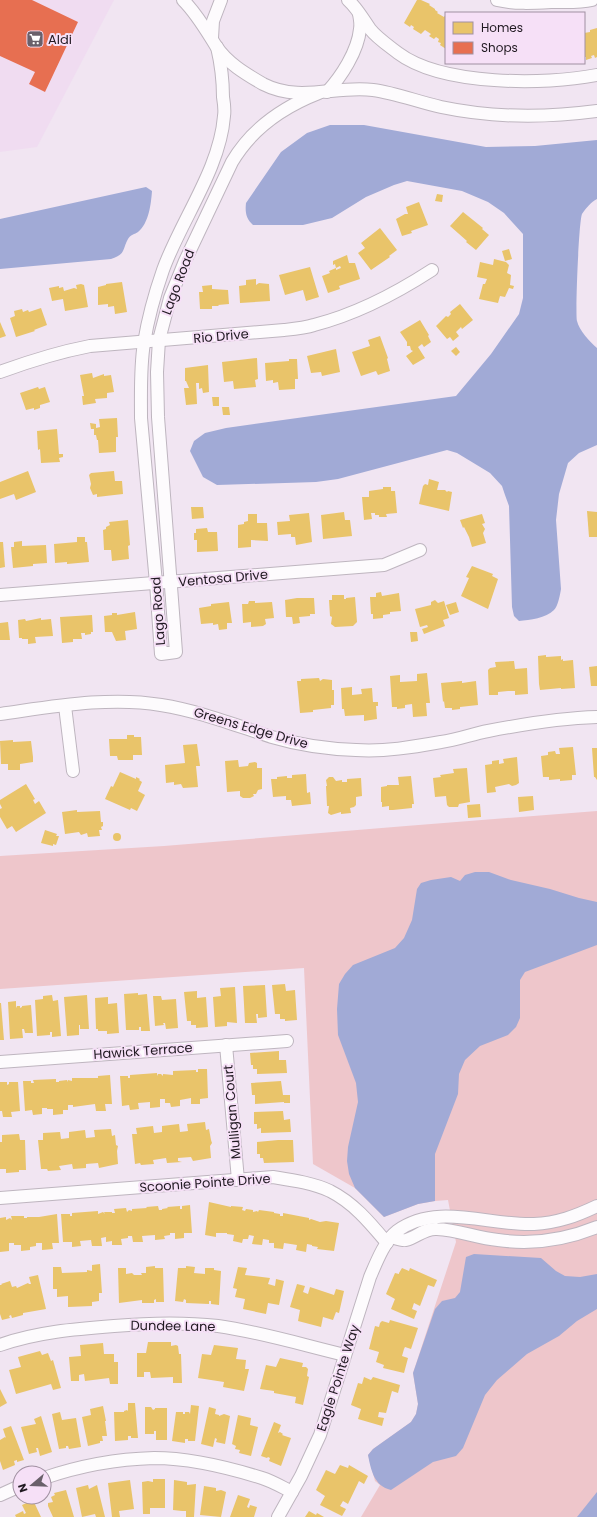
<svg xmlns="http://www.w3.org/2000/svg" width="597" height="1517" font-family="Poppins,sans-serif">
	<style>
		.built { fill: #f0dcf1 }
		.green { fill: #eec6cb }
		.water { fill: #a1aad6 }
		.homes { fill: #e9c46a }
		.shops { fill: #e76f51 }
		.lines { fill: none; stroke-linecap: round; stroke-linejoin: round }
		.minor-casing { stroke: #beb5bf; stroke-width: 14 }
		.minor { stroke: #fdfbfd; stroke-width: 12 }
		.labels { text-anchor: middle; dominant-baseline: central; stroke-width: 4; stroke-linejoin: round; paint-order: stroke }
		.poi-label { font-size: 13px; fill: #201921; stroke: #f6e0f7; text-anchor: start }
		.street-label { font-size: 13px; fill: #201921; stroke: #f6e0f7 }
	</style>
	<rect width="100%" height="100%" fill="#f1e5f2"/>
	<!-- built -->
	<polygon class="built" points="0,0 114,0 37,147 0,152"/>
	<!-- green -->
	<polygon class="green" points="597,811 597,1517 361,1517 380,1485 375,1481 368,1455 373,1449 411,1422 416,1414 418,1404 413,1373 456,1242 448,1200 435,1201 418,1204 384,1217 355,1188 313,1164 304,968 0,989 0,856 164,846 406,826"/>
	<!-- water -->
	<g class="water">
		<path d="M 330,125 L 364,125 L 486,147 L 535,146 L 597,140 L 597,199 C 591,202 586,208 582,214 C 579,220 575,313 577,321 C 579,330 590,342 597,348 L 597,445 L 579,453 L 568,463 L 559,494 L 556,520 L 561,589 C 560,595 558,606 554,610 C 546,618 530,620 519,621 L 514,616 L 512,607 L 509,506 L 505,495 L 502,486 L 490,473 L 457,453 L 447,450 L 338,479 L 316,482 L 217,485 L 203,477 L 190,451 L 194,441 L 205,433 L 226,428 L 456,396 L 491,354 L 519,314 L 523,298 L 523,234 L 504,213 L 488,202 L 462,191 L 407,181 L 394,185 L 366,197 L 332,218 L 303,225 L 253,225 C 246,219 245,212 246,203 L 281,152 L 307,133 Z"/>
		<path d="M 146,187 L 152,191 C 151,204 149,223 138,232 C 135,234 130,235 128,239 C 122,250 126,254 111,259 L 0,269 L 0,219 Z"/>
		<polygon points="475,872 489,872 511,880 550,889 579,898 597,902 597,945 525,972 520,980 520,1018 516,1027 508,1035 480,1046 465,1060 459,1074 458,1094 435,1154 435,1201 418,1204 384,1217 355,1188 349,1174 347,1161 348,1147 358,1102 356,1083 338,1035 337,1009 339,984 345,974 353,965 395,948 404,938 412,920 417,889 421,883 431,880 451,877 460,881 465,875"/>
		<path d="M 474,1254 L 541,1258 L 556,1271 L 565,1276 L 580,1277 L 597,1274 L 597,1309 L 577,1321 L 559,1336 L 527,1354 L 497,1380 L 485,1395 L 463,1448 L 456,1456 L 433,1462 L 391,1490 C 374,1486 371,1470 368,1455 L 373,1449 L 411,1422 L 416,1414 L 418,1404 L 413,1373 L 435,1309 L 442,1301 L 455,1298 L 460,1292 L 466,1257 Z"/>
		<polygon points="597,1492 597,1517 577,1517"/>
	</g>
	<!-- homes -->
	<g class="homes">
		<polygon points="417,0 421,0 430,4 429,5 435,9 435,10 438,12 437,13 444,17 446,14 446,49 440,45 441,43 438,42 439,39 436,37 434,39 429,36 431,34 425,30 421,34 413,29 414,27 411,25 410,27 404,23"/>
		<polygon points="597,28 597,57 595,58 594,55 591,56 592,58 586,60 586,57 584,57 584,33 590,32 590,30"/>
		<polygon points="437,194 443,195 442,202 435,201"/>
		<polygon points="419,202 428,225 411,231 412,233 402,236 396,219 405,214 408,214 406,207"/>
		<polygon points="463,212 483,228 482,229 489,235 476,250 466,242 467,241 450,226"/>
		<polygon points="380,228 397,250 389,256 390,257 371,270 358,253 365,248 361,243"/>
		<polygon points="509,249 512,259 505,261 502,251"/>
		<polygon points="347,255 349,263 355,263 360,279 339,286 340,289 328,293 322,276 330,273 329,271 336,268 336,270 341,268 340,266 336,268 335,264 333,265 333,261"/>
		<polygon points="494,259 506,262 509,265 507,273 511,275 510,285 514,286 513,289 509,288 505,297 500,296 498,303 479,299 483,284 485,284 487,279 477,277 480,262 493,265"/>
		<polygon points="310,267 319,297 306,301 303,290 285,295 279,275"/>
		<polygon points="256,279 256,285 259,283 269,284 270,301 240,303 239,286 246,285 246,280"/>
		<polygon points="122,282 127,312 115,314 114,306 108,307 108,304 98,305 98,287 106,285 106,284"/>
		<polygon points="81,284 84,285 88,307 65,311 63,299 52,301 49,288 59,286 59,288 63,287 64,291 74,288 77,289 76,285"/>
		<polygon points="212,285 212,289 228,290 229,304 218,305 219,306 212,306 212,309 200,309 199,292 203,292 202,286"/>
		<polygon points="460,304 473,320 462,329 461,327 456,332 459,336 453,341 450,337 447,339 436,326 446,316 448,317 451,314 450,312"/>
		<polygon points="41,308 47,325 34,330 35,331 16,337 10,318 15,316 14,311 22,309 23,312 28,310 29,312"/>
		<polygon points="420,320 429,335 428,336 431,342 424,347 422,344 418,347 425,358 413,365 406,356 413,351 411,350 410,346 407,346 407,342 400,332"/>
		<polygon points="0,322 6,336 0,338"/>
		<polygon points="380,336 388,358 387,359 390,371 378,375 376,371 361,376 352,352 370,346 368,340"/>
		<polygon points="456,347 460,352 456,356 451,351"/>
		<polygon points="336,349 340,372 322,376 321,372 311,373 307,356"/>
		<polygon points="257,358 258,379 255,380 256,387 234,389 233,381 224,382 222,362"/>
		<polygon points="289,359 297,359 298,379 295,379 295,389 279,390 278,382 273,383 273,380 266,381 265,363 289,361"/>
		<polygon points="208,365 209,392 203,393 202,388 199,389 199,383 196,383 197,404 186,405 184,388 189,388 186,381 185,381 185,368"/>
		<polygon points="92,373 93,378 104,374 104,376 111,375 114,392 107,393 107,398 95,399 96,403 83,405 82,396 84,396 80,375"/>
		<polygon points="38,387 39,389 45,387 50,402 40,405 40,408 34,410 34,408 26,410 20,393"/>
		<polygon points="212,397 219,397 219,406 213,406"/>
		<polygon points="222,407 229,407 230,415 223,415"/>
		<polygon points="117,418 118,437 116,437 116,452 99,453 98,440 97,440 96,435 94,435 94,429 91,429 90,423 96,424 96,428 100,427 99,419"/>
		<polygon points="57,429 59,454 63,454 63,457 59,458 60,462 41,463 40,449 38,450 37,431"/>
		<polygon points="28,471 36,492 16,500 14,494 0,499 0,482"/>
		<polygon points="114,471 115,481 122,481 123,494 97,497 97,494 93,495 90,488 91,484 89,475 91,473"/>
		<polygon points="429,479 439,482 437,490 445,490 447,492 448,491 452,492 449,511 419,504 423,486 425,484 428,485"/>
		<polygon points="383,487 391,487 391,491 395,491 397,513 386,514 387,517 379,517 379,515 375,515 375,513 371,513 372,519 364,520 362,497 369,497 369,491 383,489"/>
		<polygon points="191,507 203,507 204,518 192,519"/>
		<polygon points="587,511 597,512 597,537 589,537"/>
		<polygon points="344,512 345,520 350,520 352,536 323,539 321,515"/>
		<polygon points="309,513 312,542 296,545 295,537 291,537 291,534 278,535 277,522 290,521 289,515"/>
		<polygon points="248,514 257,514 257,523 267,523 268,541 251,540 251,547 238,548 238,525 244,524 244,522 248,521"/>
		<polygon points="482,514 485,523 482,524 485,529 483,533 486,543 472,547 469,537 464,527 463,528 460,520"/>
		<polygon points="128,520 130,545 128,546 129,559 112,561 111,550 104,550 103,530 106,529 106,527 110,525 109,522"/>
		<polygon points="207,528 208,532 217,532 218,551 197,552 197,540 194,540 194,533 196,533 196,529"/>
		<polygon points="77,537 85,537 85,542 87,542 89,562 67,564 67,562 55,563 54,544 77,542"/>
		<polygon points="22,541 22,546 46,545 47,563 33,564 33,566 13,568 11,547 14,547 14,542"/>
		<polygon points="0,542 3,542 5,567 0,568"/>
		<polygon points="472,566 493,574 492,576 498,579 488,609 461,596 469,578 466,577"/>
		<polygon points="381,592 382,596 399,593 401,611 390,612 390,614 383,615 383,618 373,619 373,614 371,614 370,597 376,597 376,593"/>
		<polygon points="332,595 344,595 344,599 346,599 346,598 355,597 357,622 353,626 335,627 331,624 332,617 330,616 329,600 332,600"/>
		<polygon points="297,598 314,598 315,614 310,614 310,616 299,617 300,623 293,624 292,617 286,617 285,600"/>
		<polygon points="435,600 438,603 444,601 449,618 443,620 445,626 424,634 422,629 428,627 427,625 420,627 415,609 431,605 431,602"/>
		<polygon points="249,601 255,601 255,603 272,602 274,618 265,619 266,624 263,626 251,627 251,622 243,623 242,604 248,604"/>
		<polygon points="229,602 232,623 227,623 227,629 219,630 218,624 213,625 213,623 201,624 199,608 211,606 211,604"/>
		<polygon points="456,602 459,612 450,615 446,605"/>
		<polygon points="135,612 137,629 125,631 126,640 116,641 112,632 105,632 104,616 112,615 112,613 117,613 117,615"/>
		<polygon points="92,615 93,632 91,632 91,634 85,635 85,633 81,633 82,639 73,639 73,642 62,643 60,617"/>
		<polygon points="41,618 41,620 51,619 53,636 35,637 36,643 28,644 28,639 22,639 22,638 19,638 18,620 25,619 26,621"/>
		<polygon points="8,622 10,640 0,640 0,623"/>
		<polygon points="410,632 417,632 418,641 411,642"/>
		<polygon points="546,655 546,657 561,656 561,660 563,659 563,661 573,660 575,688 561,689 561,688 540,690 539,684 538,656"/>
		<polygon points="514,661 515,669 527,668 528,694 515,695 515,691 508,691 498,692 498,695 489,695 488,670 490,668 496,667 495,662"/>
		<polygon points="597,666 597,686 591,686 589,667"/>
		<polygon points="427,673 430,703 426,703 427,716 413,717 412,704 405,705 405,708 397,709 397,707 392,707 390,676 400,675 400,682 417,681 417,674"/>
		<polygon points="319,678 320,681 323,679 332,680 332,690 334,690 334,705 331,705 331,708 313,710 313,712 300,713 297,681 301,681 301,679"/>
		<polygon points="462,681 462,683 476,681 478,705 460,707 460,709 452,710 452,708 445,708 444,701 443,702 441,683"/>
		<polygon points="352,687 352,695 362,694 361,689 372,688 373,702 378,702 378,706 376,706 377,719 364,721 364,715 345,716 344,709 342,709 341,688"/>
		<polygon points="127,735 134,735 134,737 141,737 142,755 133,755 133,760 118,760 117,756 110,756 109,739 127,739"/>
		<polygon points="13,740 13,742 31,741 33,757 33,762 20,764 20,770 8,770 8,764 1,764 0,741"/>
		<polygon points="197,744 200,766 196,766 198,787 183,788 181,784 174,785 174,782 166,783 165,765 185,763 183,745"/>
		<polygon points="573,747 576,775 572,775 572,780 560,781 560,779 549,780 549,777 543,777 541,756 548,755 548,752 555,751 556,754 560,754 559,748"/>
		<polygon points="592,748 597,748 597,780 595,777 594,777"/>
		<polygon points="517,757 519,783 516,785 512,786 509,784 495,787 496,792 487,793 485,765 492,764 492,761 499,760 499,764 504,763 503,759"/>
		<polygon points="238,760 239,767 248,766 249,763 255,762 257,763 257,768 262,768 262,789 258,790 256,794 253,794 254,796 250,798 243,798 240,796 240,791 227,792 225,761"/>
		<polygon points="467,768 470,802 459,804 458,807 449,807 447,805 446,796 435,797 433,778 441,777 440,775 454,773 453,769"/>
		<polygon points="120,772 136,779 136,777 140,779 139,780 142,782 138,791 145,795 137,811 131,808 130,810 105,799 111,786 113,787"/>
		<polygon points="306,774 307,793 310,792 311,804 292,806 291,800 286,800 286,796 273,797 271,779 277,779 277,777 287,776 287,778 292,778 292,775"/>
		<polygon points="411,776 414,804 412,804 412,808 393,810 389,810 389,806 382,807 382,802 381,802 381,787 387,786 387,785 399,785 398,777"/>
		<polygon points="329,777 333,777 336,781 342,780 342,782 347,782 347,779 361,778 362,796 356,797 356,805 354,807 350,808 351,813 341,814 341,812 331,815 328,813 329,806 327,806 326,786 327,786 326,780"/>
		<polygon points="26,784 35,799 33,800 35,804 39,801 46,813 16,832 12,826 7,829 0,817 0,809 2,808 0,804 0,800"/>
		<polygon points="533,796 534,810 519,812 518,797"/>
		<polygon points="480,804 481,817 468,818 467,805"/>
		<polygon points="77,810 77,812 100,811 101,822 103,822 103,826 101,827 102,830 99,830 100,836 88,837 87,833 81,835 79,832 65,834 62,812"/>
		<polygon points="45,830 57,834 56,836 59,836 56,845 53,844 53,846 41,843"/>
		<circle cx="117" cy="837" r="4"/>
		<polygon points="285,984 286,991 295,990 297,1020 285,1021 285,1019 280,1019 280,1014 275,1014 272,985"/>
		<polygon points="265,985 267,1017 258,1018 258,1014 256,1014 257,1023 245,1023 243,986"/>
		<polygon points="235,987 237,1023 227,1022 227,1026 215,1027 213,997 221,996 220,988"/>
		<polygon points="197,991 197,998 206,997 208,1027 196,1028 196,1025 191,1025 191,1021 187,1021 184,992"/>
		<polygon points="138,993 138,995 147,994 150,1031 141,1031 141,1027 139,1027 139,1030 126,1030 124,994"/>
		<polygon points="52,995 53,1001 58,1000 61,1036 52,1037 52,1032 50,1032 50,1035 37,1036 35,1000 43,999 43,996"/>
		<polygon points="87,995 89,1029 80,1029 80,1025 79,1025 79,1035 67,1036 64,997"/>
		<polygon points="153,996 161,996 162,1000 176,999 178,1028 166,1029 165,1023 163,1023 164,1025 155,1026"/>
		<polygon points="108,997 108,1004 117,1003 119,1033 107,1034 107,1031 98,1031 98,1029 96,1029 95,998"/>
		<polygon points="16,1001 16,1008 17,1006 20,1006 20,1008 22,1007 22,1006 31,1005 33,1033 25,1033 24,1029 22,1029 23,1038 10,1039 8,1002"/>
		<polygon points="0,1003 1,1003 4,1040 0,1040"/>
		<polygon points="279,1051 279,1060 286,1060 287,1073 257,1074 257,1069 253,1069 253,1065 251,1065 250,1053"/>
		<polygon points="198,1069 207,1069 208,1098 200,1099 200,1104 191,1104 191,1098 180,1100 180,1106 171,1107 170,1103 165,1103 165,1099 160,1099 160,1107 150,1108 150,1102 138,1103 139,1109 130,1110 129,1105 122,1106 120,1076 128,1076 128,1078 130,1078 130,1075 157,1073 157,1076 158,1074 161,1074 163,1076 163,1074 173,1075 173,1071 196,1070 196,1072 198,1072"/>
		<polygon points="110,1075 112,1104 105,1104 106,1111 96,1111 95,1104 73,1107 73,1105 68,1105 68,1110 63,1110 63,1114 53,1115 53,1109 47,1109 47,1108 42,1108 42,1114 33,1115 32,1110 25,1111 23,1081 31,1081 31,1083 34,1083 33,1080 56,1079 56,1082 59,1082 59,1081 67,1080 67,1082 68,1080 72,1081 72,1078 98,1078 98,1076"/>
		<polygon points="281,1081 283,1095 290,1095 290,1103 284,1103 284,1102 255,1104 255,1095 252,1095 251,1083"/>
		<polygon points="0,1082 7,1082 7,1085 9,1084 9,1082 18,1082 20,1111 11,1112 12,1117 3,1117 2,1111 0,1111"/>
		<polygon points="283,1111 284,1120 290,1119 291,1132 261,1133 261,1128 257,1129 257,1124 254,1124 254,1112"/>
		<polygon points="205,1122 206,1130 209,1129 211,1140 212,1143 210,1146 211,1158 193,1161 191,1157 178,1158 178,1161 182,1162 167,1163 166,1158 153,1160 154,1164 141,1165 140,1163 135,1164 132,1134 137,1134 136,1128 153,1126 154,1133 162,1132 162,1126 179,1124 180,1132 188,1131 187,1124"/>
		<polygon points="111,1129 112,1136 115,1135 116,1145 118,1146 117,1151 118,1164 99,1168 98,1163 86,1164 86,1168 73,1169 72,1164 59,1166 61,1170 48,1171 47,1169 41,1169 38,1140 43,1140 43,1133 60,1132 61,1139 69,1138 69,1132 85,1130 86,1138 95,1137 94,1130"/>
		<polygon points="19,1134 20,1140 25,1140 26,1170 19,1170 19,1172 6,1173 6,1169 0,1169 0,1142 2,1142 2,1135"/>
		<polygon points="278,1140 293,1140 294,1162 264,1163 263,1158 260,1158 260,1154 257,1154 257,1142"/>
		<polygon points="209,1202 231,1207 231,1206 243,1207 242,1210 245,1211 246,1209 253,1210 253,1212 257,1211 258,1212 259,1210 274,1212 274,1213 280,1214 280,1216 283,1216 283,1213 309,1218 309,1220 311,1219 320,1222 326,1221 339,1223 334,1251 317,1249 318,1247 312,1246 312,1245 307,1244 306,1252 296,1250 297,1245 284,1243 283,1249 274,1248 274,1243 269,1243 269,1240 263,1239 262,1245 252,1244 254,1236 249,1235 248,1239 243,1239 242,1243 233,1241 234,1235 227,1234 227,1233 216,1233 216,1237 205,1235"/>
		<polygon points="190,1205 192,1233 184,1233 184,1238 175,1239 175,1233 170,1233 170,1235 164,1236 165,1239 155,1240 155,1235 142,1236 143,1242 133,1242 132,1236 128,1236 128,1238 121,1239 122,1245 112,1245 112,1241 106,1242 106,1237 101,1238 102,1246 92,1246 91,1240 80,1241 81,1246 72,1247 72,1242 63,1242 61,1214 70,1214 70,1216 72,1216 72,1213 98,1211 98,1214 103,1212 105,1214 104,1212 112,1212 112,1213 115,1213 114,1209 126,1208 127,1212 129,1210 132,1211 132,1209 147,1208 146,1207 158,1206 159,1210 162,1210 162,1209 168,1208 167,1207 180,1206 180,1209 182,1209 182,1206"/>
		<polygon points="57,1214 59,1243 52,1243 53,1249 42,1250 42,1243 36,1243 36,1246 30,1247 30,1250 21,1251 21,1245 14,1245 14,1243 9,1243 9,1251 0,1252 0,1218 6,1217 6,1220 10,1218 12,1220 11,1216 24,1216 24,1218 27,1218 27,1217 39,1217"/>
		<polygon points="100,1264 102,1293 99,1293 99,1301 92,1302 92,1306 68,1307 68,1296 57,1297 57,1289 53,1289 53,1267 61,1267 62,1273 87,1272 87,1270 92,1271 92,1265"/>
		<polygon points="155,1266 155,1268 163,1268 164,1302 156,1302 156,1299 154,1300 154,1303 142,1303 142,1300 119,1303 118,1268 126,1268 126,1274 132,1273 134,1275 142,1275 141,1273 146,1273 146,1267"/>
		<polygon points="186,1266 195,1267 194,1273 205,1274 205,1268 214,1268 214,1270 221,1271 219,1305 211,1304 211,1301 209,1301 209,1304 186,1303 186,1300 184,1299 183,1302 175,1301 178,1268 186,1268"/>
		<polygon points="238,1267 247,1268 245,1275 270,1278 268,1284 275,1286 276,1279 284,1281 279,1305 268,1303 266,1314 243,1309 245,1299 235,1297 237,1289 233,1288"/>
		<polygon points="402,1268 409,1271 410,1268 437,1280 434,1287 428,1285 420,1306 414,1303 412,1309 417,1311 414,1319 391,1309 395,1299 386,1294 395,1273 399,1274 399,1273"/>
		<polygon points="38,1275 46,1309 23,1313 23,1315 12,1318 11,1315 9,1316 10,1318 2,1320 0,1314 0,1285 2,1285 1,1284 10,1281 12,1287 16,1286 17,1288 28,1283 29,1284 31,1284 29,1277"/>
		<polygon points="297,1284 305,1286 303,1292 308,1294 310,1287 334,1295 336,1289 344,1291 339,1313 336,1312 333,1320 323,1317 321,1327 298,1321 300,1310 290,1307"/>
		<polygon points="390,1320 418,1328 411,1349 405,1347 404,1349 402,1356 408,1358 404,1373 383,1368 384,1365 376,1362 379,1352 369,1349 375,1326 379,1327 380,1323 382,1321 389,1323"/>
		<polygon points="148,1342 171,1342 171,1346 176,1345 178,1346 179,1354 181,1354 182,1383 173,1383 173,1377 151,1378 150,1372 144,1372 144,1377 137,1377 137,1353 146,1353"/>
		<polygon points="103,1343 104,1354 114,1354 114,1362 118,1362 118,1384 110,1384 109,1378 85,1381 84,1374 79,1375 79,1381 71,1381 69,1357 81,1356 80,1345"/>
		<polygon points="214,1345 238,1348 236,1359 246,1360 245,1369 249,1369 244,1391 223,1387 224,1382 198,1378 202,1354 211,1355"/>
		<polygon points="40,1351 42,1355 48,1353 51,1361 53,1360 61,1388 53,1390 51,1384 16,1394 9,1370 21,1367 18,1357"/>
		<polygon points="280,1358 303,1363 302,1367 306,1367 308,1369 307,1376 309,1377 303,1405 295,1403 296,1397 274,1393 274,1391 260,1389 266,1365 276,1367"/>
		<polygon points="364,1377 371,1380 373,1377 400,1385 398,1393 392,1391 386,1413 379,1412 378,1417 384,1418 382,1426 358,1419 361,1409 351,1405 358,1383 362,1384"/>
		<polygon points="0,1389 7,1403 0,1407"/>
		<polygon points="128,1403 135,1403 138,1438 131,1438 131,1436 128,1436 128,1440 115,1441 114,1412 124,1412 124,1411 127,1410 128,1411"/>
		<polygon points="191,1405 199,1406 195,1441 188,1441 188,1439 185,1439 185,1443 172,1441 176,1412 183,1412 183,1414 185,1414 185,1412 189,1412 190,1414"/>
		<polygon points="103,1406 106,1421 105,1421 107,1436 102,1436 103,1441 100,1441 100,1443 88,1446 82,1417 91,1415 90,1409"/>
		<polygon points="145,1407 151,1407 153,1410 155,1409 155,1408 167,1408 167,1440 156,1440 156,1431 154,1431 154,1434 145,1434"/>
		<polygon points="209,1407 216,1409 215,1414 219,1415 219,1416 224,1414 230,1416 225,1444 216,1442 217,1439 215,1438 213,1447 201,1444"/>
		<polygon points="60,1412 62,1420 76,1418 81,1447 69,1449 68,1446 66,1446 66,1448 59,1449 52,1414"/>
		<polygon points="238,1415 251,1418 250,1425 258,1427 251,1456 239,1453 240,1450 235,1449 236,1446 232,1444"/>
		<polygon points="41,1416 52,1452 40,1456 38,1448 36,1448 37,1452 29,1454 21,1427 36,1424 34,1419"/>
		<polygon points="274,1422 281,1425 278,1433 280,1432 283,1434 282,1435 291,1438 281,1466 269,1461 270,1458 268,1457 267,1458 261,1456"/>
		<polygon points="11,1426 24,1460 17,1462 17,1460 14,1461 15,1465 3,1470 0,1461 0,1440 5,1437 6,1438 3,1429"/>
		<polygon points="340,1465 348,1468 349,1465 368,1476 364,1484 359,1481 348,1504 343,1501 340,1506 346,1509 342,1516 320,1505 325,1496 316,1490 326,1470 335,1474"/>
		<polygon points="153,1479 165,1479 165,1508 150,1508 150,1514 143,1514 142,1482 148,1481 153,1482"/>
		<polygon points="130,1480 134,1509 119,1511 120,1517 112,1517 108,1483"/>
		<polygon points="174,1480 187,1482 187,1485 196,1484 194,1517 186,1517 186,1511 182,1511 173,1510"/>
		<polygon points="88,1485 89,1489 97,1485 105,1517 96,1517 95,1514 82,1517 76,1488"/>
		<polygon points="204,1486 216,1488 216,1491 221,1490 226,1492 221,1517 200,1515"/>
		<polygon points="66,1490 74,1517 53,1517 48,1506 48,1503 53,1502 51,1497 55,1495 54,1493"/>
		<polygon points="238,1495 250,1499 247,1507 249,1508 250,1505 257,1507 254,1517 230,1517"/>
		<polygon points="33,1500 41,1517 16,1517 15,1515 23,1511 24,1514 26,1513 22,1505"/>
		<polygon points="309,1511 316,1515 317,1513 324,1517 305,1517"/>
	</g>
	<!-- shops -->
	<polygon class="shops" points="0,0 32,0 78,22 45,92 29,84 35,72 0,56"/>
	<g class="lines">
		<!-- minor casing -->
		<g class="minor-casing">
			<g id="minor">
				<path d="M 183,0 C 197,14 206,30 216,46 C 227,63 246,74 263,84 C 300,103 336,85 373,90 C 396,93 418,102 441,107 C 493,118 544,118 597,111"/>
				<path d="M 348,0 C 357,8 363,19 370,29 C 377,38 389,46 398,53 C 442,86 545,85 597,75"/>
				<path d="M 497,0 C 514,4 533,3 551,2 C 565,2 579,3 592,0"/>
				<polyline points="212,38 213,21 221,0"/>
				<path d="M 217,47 C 221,64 223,80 223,97 C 224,103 225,110 224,116 C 220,169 181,220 163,270 C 155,293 148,318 144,343 C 140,367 141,393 141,418 L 156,583 L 161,654 L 176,652 L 158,417 L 157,372 L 159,340 L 170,298 L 185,261 L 232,162 C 252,128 283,107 319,93"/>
				<path d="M 327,92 C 341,77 358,51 360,29 C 361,24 360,19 359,14"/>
				<path d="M 0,372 C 30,361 59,352 90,346 L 284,330 C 294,329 305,328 314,325 C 357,314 395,294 432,270"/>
				<polyline points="0,595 384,565 420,550"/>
				<polyline points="65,706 73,771"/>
				<path d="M 0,714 C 51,707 109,696 161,705 C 199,711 235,725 272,737 C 299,745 328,749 356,750 C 384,752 413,747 441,742 C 457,740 472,734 488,731 C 524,724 560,718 597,717"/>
				<polyline points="226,1045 238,1180"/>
				<polyline points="0,1062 287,1041"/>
				<path d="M 0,1198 L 273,1177 C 292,1180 313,1183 330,1191 C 354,1203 371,1224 387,1243"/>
				<path d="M 391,1237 C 395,1238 402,1241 406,1240 C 417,1237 425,1228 437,1229 C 458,1230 477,1238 498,1240 C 532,1245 565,1240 597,1227"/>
				<path d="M 0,1345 C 37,1332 75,1329 114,1326 C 148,1323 184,1322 218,1326 C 261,1332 303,1345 345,1355"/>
				<path d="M 44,1478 C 79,1466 117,1459 154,1458 C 187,1458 230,1468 262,1478 C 272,1481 282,1487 292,1492"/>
				<polyline points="0,1495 20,1486"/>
				<path d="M 278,1517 L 301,1476 L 320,1435 L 370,1277 C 376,1263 385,1240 397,1231 C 437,1202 489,1226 534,1224 C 557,1223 576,1216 597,1206"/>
			</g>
		</g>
		<!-- minor -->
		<use href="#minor" class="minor"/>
	</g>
	<!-- icons -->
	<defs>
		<g id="supermarket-square" transform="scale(0.9)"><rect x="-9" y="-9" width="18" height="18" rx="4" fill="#69606a" stroke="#f6e0f7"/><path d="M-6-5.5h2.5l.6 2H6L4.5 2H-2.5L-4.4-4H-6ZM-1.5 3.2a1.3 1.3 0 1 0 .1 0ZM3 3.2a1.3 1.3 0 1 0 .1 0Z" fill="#fff"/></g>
	</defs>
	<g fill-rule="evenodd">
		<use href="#supermarket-square" x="35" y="39"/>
	</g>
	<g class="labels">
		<!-- poi labels -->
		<g class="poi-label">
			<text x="48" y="39">Aldi</text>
		</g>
		<!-- street labels -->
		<g class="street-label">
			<text transform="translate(178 282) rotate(-69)">Lago Road</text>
			<text transform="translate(221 336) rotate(-5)">Rio Drive</text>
			<text transform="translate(223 578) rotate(-5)">Ventosa Drive</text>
			<text transform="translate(158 611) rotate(-94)">Lago Road</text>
			<text transform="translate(251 728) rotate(16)">Greens Edge Drive</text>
			<text transform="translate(143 1051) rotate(-4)">Hawick Terrace</text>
			<text transform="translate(232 1112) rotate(-95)">Mulligan Court</text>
			<text transform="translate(205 1183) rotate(-4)">Scoonie Pointe Drive</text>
			<text transform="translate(173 1326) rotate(1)">Dundee Lane</text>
			<text transform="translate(338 1378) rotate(-72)">Eagle Pointe Way</text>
		</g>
	</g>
	<!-- legend -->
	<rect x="445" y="12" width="140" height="52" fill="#f6e0f7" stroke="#a090a1"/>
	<rect x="453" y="22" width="20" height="12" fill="#e9c46a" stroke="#a090a1"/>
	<text x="481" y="32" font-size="12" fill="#201921">Homes</text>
	<rect x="453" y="42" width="20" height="12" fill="#e76f51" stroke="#a090a1"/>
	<text x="481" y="52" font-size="12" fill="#201921">Shops</text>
	<!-- north arrow -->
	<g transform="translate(32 1485) rotate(251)"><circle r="19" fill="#f6e0f7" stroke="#a090a1"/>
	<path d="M0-3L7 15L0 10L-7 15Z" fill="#69606a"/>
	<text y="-6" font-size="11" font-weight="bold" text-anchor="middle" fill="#201921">N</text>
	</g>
</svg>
